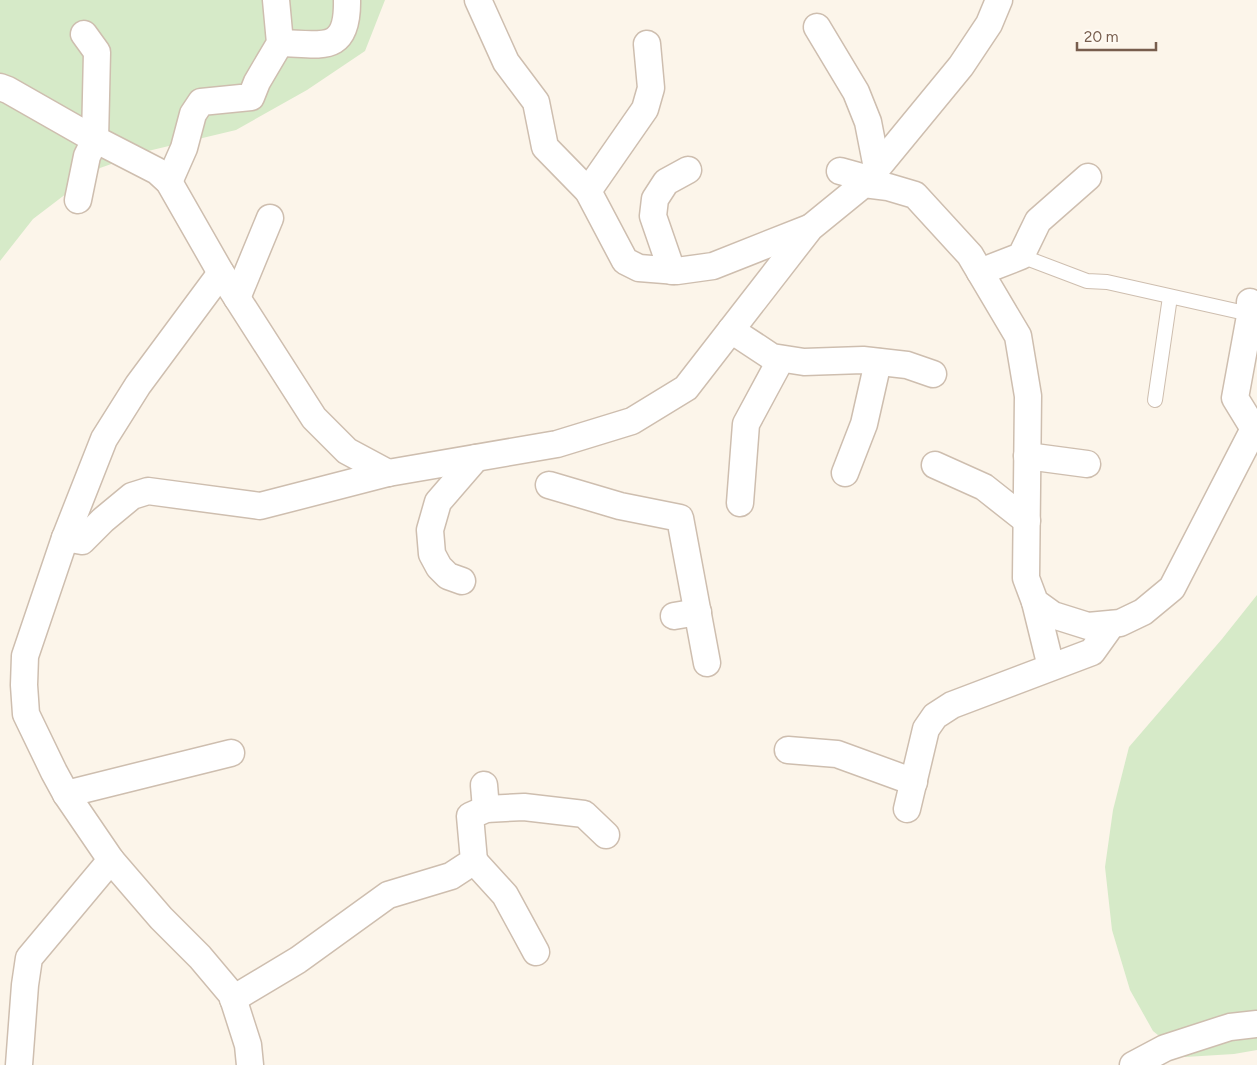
<svg xmlns="http://www.w3.org/2000/svg" width="1257" height="1065" font-family="Figtree,sans-serif">
	<style>
		.green { fill: #d6eac8 }
		.lines { fill: none; stroke-linecap: round; stroke-linejoin: round }
		.service-casing { stroke: #cebeaf; stroke-width: 16 }
		.minor-casing { stroke: #cebeaf; stroke-width: 29 }
		.service { stroke: #fff; stroke-width: 14 }
		.minor { stroke: #fff; stroke-width: 26 }
	</style>
	<rect width="100%" height="100%" fill="#fcf5ea"/>
	<!-- green -->
	<g class="green">
		<polygon points="0,0 385,0 365,51 307,90 236,130 148,151 100,168 33,219 0,261"/>
		<polygon points="1257,595 1257,1050 1234,1054 1185,1057 1153,1031 1130,990 1112,930 1105,867 1113,810 1129,747 1222,639"/>
	</g>
	<g class="lines">
		<!-- service casing -->
		<g class="service-casing">
			<g id="service">
				<polyline points="1021,256 1087,281 1107,282 1254,315"/>
				<polyline points="1155,400 1170,297"/>
			</g>
		</g>
		<!-- minor casing -->
		<g class="minor-casing">
			<g id="minor">
				<polyline points="478,0 506,62 536,102 545,147 588,191 625,261 639,268 677,271 713,266 809,228"/>
				<polyline points="817,27 856,92 868,122 877,168"/>
				<path d="M 280,43 C 321,44 348,55 347,0"/>
				<polyline points="0,87 8,90 87,135 157,171 169,182 221,273 314,418 347,451 388,473"/>
				<polyline points="840,171 869,179"/>
				<polyline points="169,182 184,148 193,114 201,102 251,97 257,82 280,43 276,0"/>
				<polyline points="864,184 961,66 989,24 999,0"/>
				<polyline points="588,191 645,109 651,88 647,44"/>
				<polyline points="78,200 87,156 95,140 97,52 84,34"/>
				<polyline points="672,271 653,216 655,199 666,182 688,170"/>
				<polyline points="980,272 1021,256 1038,221 1088,177"/>
				<polyline points="221,273 138,385 104,439 65,538 25,656 24,685 26,714 54,772 66,794 111,860 161,918 200,957 232,995 248,1045 250,1065"/>
				<polyline points="237,298 270,218"/>
				<polyline points="1250,302 1250,316 1235,398 1254,429"/>
				<polyline points="731,330 772,357 804,362 863,360 907,365 933,374"/>
				<polyline points="1027,456 1087,464"/>
				<polyline points="935,465 984,487 1027,521"/>
				<polyline points="845,473 864,424 878,362"/>
				<polyline points="549,485 620,506 680,518 707,663"/>
				<polyline points="740,503 746,424 781,359"/>
				<polyline points="65,538 82,541 103,520 132,496 148,491 260,506 388,473 557,444 632,421 686,388 810,228 864,184 888,187 915,195 970,255 1018,336 1028,396 1026,578 1035,602 1053,615 1088,626 1120,623 1143,612 1172,588 1257,423"/>
				<polyline points="462,581 448,576 439,567 432,554 430,530 438,502 476,458"/>
				<polyline points="1035,602 1051,667"/>
				<polyline points="674,616 698,612"/>
				<polyline points="788,750 837,754 914,782"/>
				<polyline points="484,785 486,809"/>
				<polyline points="66,794 231,753"/>
				<polyline points="907,809 926,729 935,716 952,705 1092,652 1112,624"/>
				<polyline points="474,861 505,895 536,952"/>
				<polyline points="233,999 298,960 388,895 451,876 474,861 470,816 486,809 524,807 584,814 606,835"/>
				<polyline points="19,1065 25,985 29,958 111,860"/>
				<polyline points="1133,1065 1165,1048 1230,1027 1257,1024"/>
			</g>
		</g>
		<!-- service -->
		<use href="#service" class="service"/>
		<!-- minor -->
		<use href="#minor" class="minor"/>
	</g>
	<!-- scale -->
	<path d="M1077 42v8h79v-8" fill="none" stroke="#775d4d" stroke-width="2.5"/>
	<text x="1084" y="42" font-size="15" fill="#775d4d" stroke="#fef9f1" stroke-width="4" paint-order="stroke">20 m</text>
</svg>
